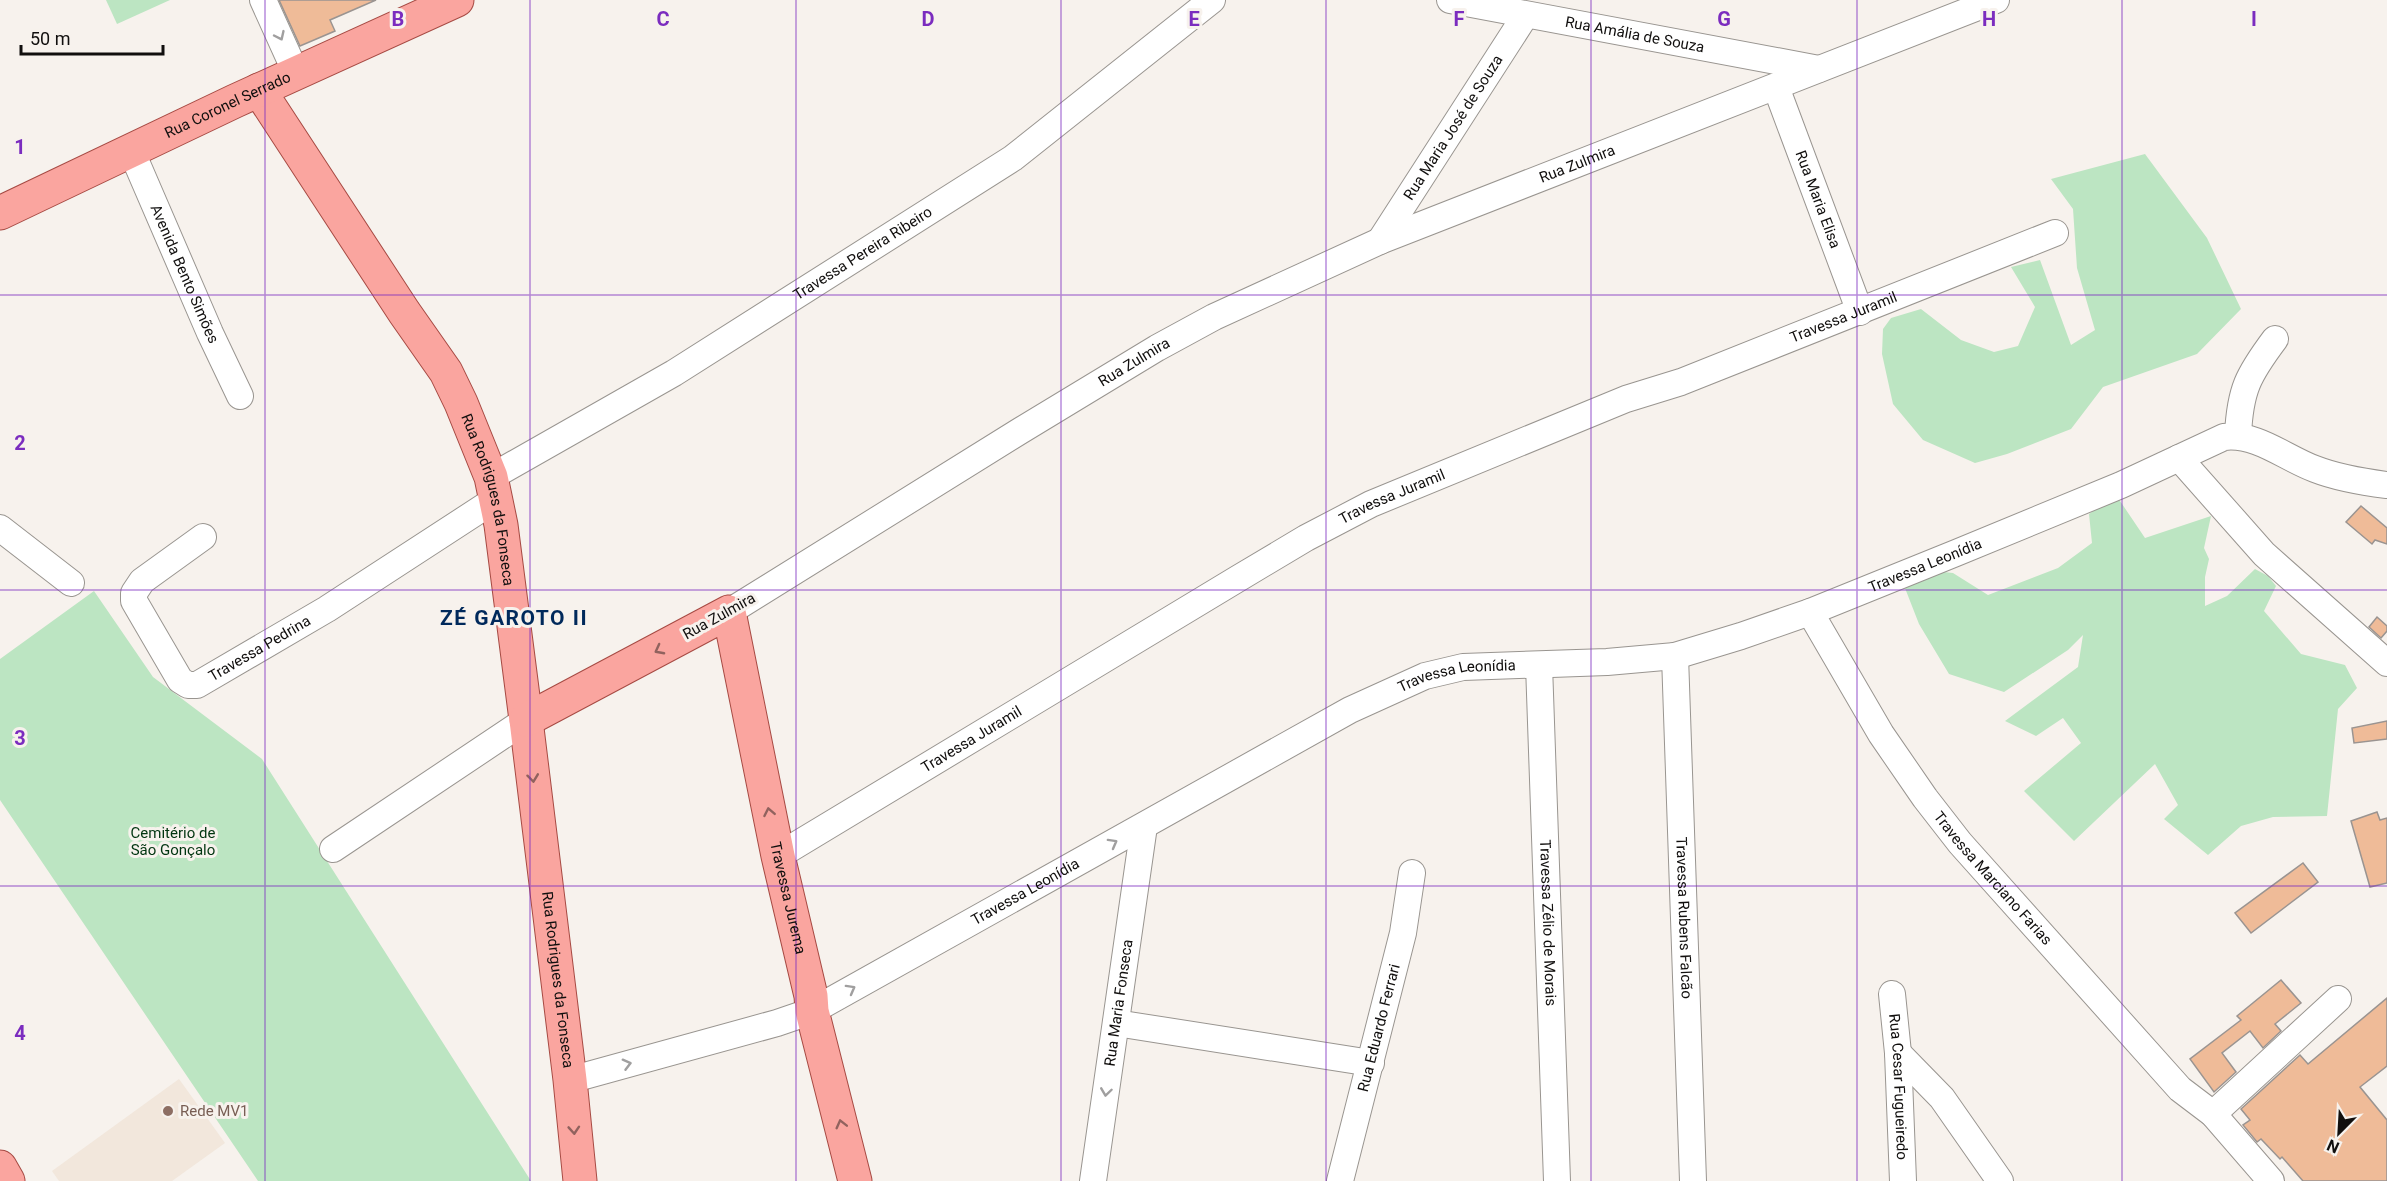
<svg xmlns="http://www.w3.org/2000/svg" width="2387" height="1181" font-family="Roboto,sans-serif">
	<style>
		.built { fill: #f2e7dc }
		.green { fill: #bce5c2 }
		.building { fill: #efbb98; stroke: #9a9491; stroke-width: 1.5 }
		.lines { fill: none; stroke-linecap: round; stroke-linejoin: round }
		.minor-casing { stroke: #999590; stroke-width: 28 }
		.major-casing { stroke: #a64a43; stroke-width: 35 }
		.minor { stroke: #fff; stroke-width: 26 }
		.major { stroke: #faa59f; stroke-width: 33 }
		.oneway { stroke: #a09f9f }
		.oneway2 { stroke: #91625e }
		.grid { fill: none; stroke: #7b2cbf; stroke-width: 1.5; stroke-opacity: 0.55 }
		.education-dot { fill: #8d6e63; stroke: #f7f2ed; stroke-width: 2 }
		.labels { text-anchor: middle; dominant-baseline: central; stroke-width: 6; stroke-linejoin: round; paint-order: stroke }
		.street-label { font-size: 15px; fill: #110f0e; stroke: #f7f2ed }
		.park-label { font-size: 15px; fill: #003510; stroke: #f7f2ed }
		.education-label { font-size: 15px; fill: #785e54; stroke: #f7f2ed; text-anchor: start }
		.district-label { font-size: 21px; font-weight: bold; letter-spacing: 1.5px; fill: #00295b; stroke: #f7f2ed }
		.grid-label { font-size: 20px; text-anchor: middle; font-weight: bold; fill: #7b2cbf; stroke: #f7f2ed; stroke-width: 6; stroke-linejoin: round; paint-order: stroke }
	</style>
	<rect width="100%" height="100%" fill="#f7f2ed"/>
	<!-- built -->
	<polygon class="built" points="179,1079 225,1143 172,1181 59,1181 52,1171"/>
	<!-- green -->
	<g class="green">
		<polygon points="106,0 170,0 117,24"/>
		<polygon points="2145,154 2207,238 2241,309 2197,354 2103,387 2071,429 2007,454 1975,463 1923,440 1893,404 1882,354 1883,329 1891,318 1921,309 1961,340 1994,352 2018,346 2035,307 2011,267 2040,260 2071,345 2095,330 2077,268 2073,209 2051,179"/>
		<polygon points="2116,495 2145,538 2211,516 2204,548 2209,559 2205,577 2205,606 2227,596 2255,569 2268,576 2276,586 2264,611 2301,654 2345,665 2357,688 2338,709 2327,816 2273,817 2241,826 2208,855 2164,819 2178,805 2155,764 2074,841 2024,791 2081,743 2063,718 2036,736 2005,721 2078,667 2083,635 2068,650 2004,692 1949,674 1919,624 1903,583 1925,570 1953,573 1988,595 2058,568 2092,543 2089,514"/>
		<polygon points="94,591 153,677 262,759 531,1181 258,1181 0,800 0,659"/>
	</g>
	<!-- building -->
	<g class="building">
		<polygon points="279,0 376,0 330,20 335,31 300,46"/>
		<polygon points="2361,506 2387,528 2387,544 2375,540 2372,544 2346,522"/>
		<polygon points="2377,617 2387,626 2387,631 2381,638 2369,627"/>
		<polygon points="2387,721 2387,739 2354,743 2352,728"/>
		<polygon points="2377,812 2380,820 2387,818 2387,883 2370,887 2351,821"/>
		<polygon points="2303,863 2318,882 2251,933 2235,913"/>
		<polygon points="2281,980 2301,1003 2275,1024 2281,1031 2263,1048 2250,1031 2222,1053 2236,1072 2214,1092 2190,1059 2241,1020 2237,1016"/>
		<polygon points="2387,998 2387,1066 2360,1087 2387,1120 2387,1181 2303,1181 2282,1157 2280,1159 2261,1139 2257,1142 2243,1125 2250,1120 2241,1109 2300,1055 2308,1064"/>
	</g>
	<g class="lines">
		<!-- minor casing -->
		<g class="minor-casing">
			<g id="minor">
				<polyline points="263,0 296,73"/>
				<path id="s1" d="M 1450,0 L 1819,69"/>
				<path id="s2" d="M 1776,87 L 1860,312"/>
				<path id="s3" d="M 131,150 L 210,333 L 240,396"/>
				<path id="s4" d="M 1380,241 L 1525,16"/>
				<path d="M 2238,435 C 2240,390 2248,375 2275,339"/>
				<polyline points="2179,458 2264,554 2387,663"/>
				<path id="s5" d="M 491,477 L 674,373 L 1013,158 L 1212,0"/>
				<polyline points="0,528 71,583"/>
				<path id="s6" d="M 203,537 L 142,581 L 134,593 L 134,601 L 180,680 L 188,685 L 197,685 L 327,609 L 496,499"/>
				<path id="s7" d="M 729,612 L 1020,431 L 1157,348 L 1214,317 L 1380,241 L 1996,0"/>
				<path id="s8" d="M 1810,612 L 1881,734 L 1925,798 L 1960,843 L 2180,1089 L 2213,1114 L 2271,1181"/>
				<path id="s9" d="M 1675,656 L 1693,1181"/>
				<path id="s10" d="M 1539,665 L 1557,1181"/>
				<polyline points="333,849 526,720"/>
				<path id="s11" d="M 778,856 L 1239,578 L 1306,538 L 1371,504 L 1626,399 L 1681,382 L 2055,233"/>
				<path id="s12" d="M 1892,994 L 1898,1053 L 1903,1181"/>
				<polyline points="1116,1023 1371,1063"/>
				<polyline points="1898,1053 1942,1098 2000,1181"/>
				<path id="s13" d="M 570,1080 L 777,1023 L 812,1011 L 1350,710 L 1425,676 L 1463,667 L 1607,662 L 1675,656 L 1741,636 L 1810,612 L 1956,553 L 2121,485 L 2224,437 C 2257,433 2285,458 2315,469 C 2338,478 2363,482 2387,485"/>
				<polyline points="2213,1114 2338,999"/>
				<path id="s14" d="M 1093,1181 L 1144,826"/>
				<path id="s15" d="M 1340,1181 L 1403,933 L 1412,873"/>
			</g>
		</g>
		<!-- major casing -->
		<g class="major-casing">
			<g id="major">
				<path id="s16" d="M 259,90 L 404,312 L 446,372 L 461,403 L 491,477 L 501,525 L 526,720 L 570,1080 L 580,1181"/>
				<path id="s17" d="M 0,213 L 235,101 L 457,0"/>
				<path id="s18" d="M 526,720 L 729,612 L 778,856 L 811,996 L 812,1011 L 855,1181"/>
				<polyline points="0,1167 8,1181"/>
			</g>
		</g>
		<!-- minor -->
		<use href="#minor" class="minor"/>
		<!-- major -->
		<use href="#major" class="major"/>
	</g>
	<!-- one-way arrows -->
	<defs><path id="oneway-chevron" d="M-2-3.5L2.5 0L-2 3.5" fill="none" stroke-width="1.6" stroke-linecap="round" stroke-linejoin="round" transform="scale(1.5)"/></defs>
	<g class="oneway">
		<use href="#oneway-chevron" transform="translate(280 36) rotate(65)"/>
		<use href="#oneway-chevron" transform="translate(1113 843) rotate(-29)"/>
		<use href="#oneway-chevron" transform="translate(851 989) rotate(-29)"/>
		<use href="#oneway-chevron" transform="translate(627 1064) rotate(-15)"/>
		<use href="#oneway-chevron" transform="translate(1106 1092) rotate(98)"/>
	</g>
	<g class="oneway2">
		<use href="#oneway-chevron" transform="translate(659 650) rotate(152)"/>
		<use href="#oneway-chevron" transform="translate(533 778) rotate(83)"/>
		<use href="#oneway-chevron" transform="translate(769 812) rotate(-101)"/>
		<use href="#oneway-chevron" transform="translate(841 1124) rotate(-104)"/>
		<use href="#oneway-chevron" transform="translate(574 1130) rotate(86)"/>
	</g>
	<!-- grid -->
	<path class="grid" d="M 265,0 L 265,1181M 530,0 L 530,1181M 796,0 L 796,1181M 1061,0 L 1061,1181M 1326,0 L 1326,1181M 1591,0 L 1591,1181M 1857,0 L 1857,1181M 2122,0 L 2122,1181M 0,295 L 2387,295M 0,590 L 2387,590M 0,886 L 2387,886"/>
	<!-- markers -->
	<circle class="education-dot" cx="168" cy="1111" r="6"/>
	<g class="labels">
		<!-- street labels -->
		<g class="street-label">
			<text stroke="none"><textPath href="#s1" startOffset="188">Rua Amália de Souza</textPath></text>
			<text stroke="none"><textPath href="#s17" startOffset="252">Rua Coronel Serrado</textPath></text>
			<text stroke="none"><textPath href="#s4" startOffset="135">Rua Maria José de Souza</textPath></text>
			<text stroke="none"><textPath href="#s7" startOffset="962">Rua Zulmira</textPath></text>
			<text stroke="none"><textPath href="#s2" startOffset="120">Rua Maria Elisa</textPath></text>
			<text stroke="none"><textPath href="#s5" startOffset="434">Travessa Pereira Ribeiro</textPath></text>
			<text stroke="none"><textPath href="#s3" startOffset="135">Avenida Bento Simões</textPath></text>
			<text stroke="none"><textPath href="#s11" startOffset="1198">Travessa Juramil</textPath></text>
			<text stroke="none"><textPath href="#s7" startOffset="476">Rua Zulmira</textPath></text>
			<text stroke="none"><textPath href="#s11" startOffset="712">Travessa Juramil</textPath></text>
			<text stroke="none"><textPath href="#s16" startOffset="474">Rua Rodrigues da Fonseca</textPath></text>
			<text stroke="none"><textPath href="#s13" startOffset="1468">Travessa Leonídia</textPath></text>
			<text transform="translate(719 616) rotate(-29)">Rua Zulmira</text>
			<text stroke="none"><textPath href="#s6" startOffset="280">Travessa Pedrina</textPath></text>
			<text stroke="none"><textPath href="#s13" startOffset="982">Travessa Leonídia</textPath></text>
			<text stroke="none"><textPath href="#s11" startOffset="226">Travessa Juramil</textPath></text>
			<text stroke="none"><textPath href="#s8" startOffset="324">Travessa Marciano Farias</textPath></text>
			<text stroke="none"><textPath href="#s13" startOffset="496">Travessa Leonídia</textPath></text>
			<text stroke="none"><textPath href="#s18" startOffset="522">Travessa Jurema</textPath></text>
			<text stroke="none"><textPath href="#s9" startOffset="262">Travessa Rubens Falcão</textPath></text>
			<text stroke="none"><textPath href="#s10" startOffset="258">Travessa Zélio de Morais</textPath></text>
			<text stroke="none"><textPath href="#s16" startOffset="960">Rua Rodrigues da Fonseca</textPath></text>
			<text stroke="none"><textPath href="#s14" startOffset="180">Rua Maria Fonseca</textPath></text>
			<text stroke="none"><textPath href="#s15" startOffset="158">Rua Eduardo Ferrari</textPath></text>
			<text stroke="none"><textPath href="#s12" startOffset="93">Rua Cesar Fugueiredo</textPath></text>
		</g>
		<!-- park labels -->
		<g class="park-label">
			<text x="173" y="833">Cemitério de<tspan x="173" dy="17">São Gonçalo</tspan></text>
		</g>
		<!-- education labels -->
		<g class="education-label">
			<text x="180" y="1111">Rede MV1</text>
		</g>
		<!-- district labels -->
		<g class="district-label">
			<text x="514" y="618">ZÉ GAROTO II</text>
		</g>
	</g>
	<g class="grid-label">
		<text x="398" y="26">B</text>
		<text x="663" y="26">C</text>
		<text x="928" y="26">D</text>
		<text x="1194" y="26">E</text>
		<text x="1459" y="26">F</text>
		<text x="1724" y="26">G</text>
		<text x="1989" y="26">H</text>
		<text x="2254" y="26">I</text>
		<text x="20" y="154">1</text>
		<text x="20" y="450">2</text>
		<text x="20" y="745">3</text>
		<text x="20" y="1040">4</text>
	</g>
	<!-- north arrow -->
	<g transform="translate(2339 1133) rotate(204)" stroke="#f7f2ed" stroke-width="4.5" paint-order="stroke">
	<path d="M0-4.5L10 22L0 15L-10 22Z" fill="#110f0e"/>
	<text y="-9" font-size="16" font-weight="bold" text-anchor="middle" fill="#110f0e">N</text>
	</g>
	<!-- scale -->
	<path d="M21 45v9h142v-9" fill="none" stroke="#110f0e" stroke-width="3"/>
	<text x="30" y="45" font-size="18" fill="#110f0e" stroke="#f7f2ed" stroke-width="4.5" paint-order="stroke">50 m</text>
</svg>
